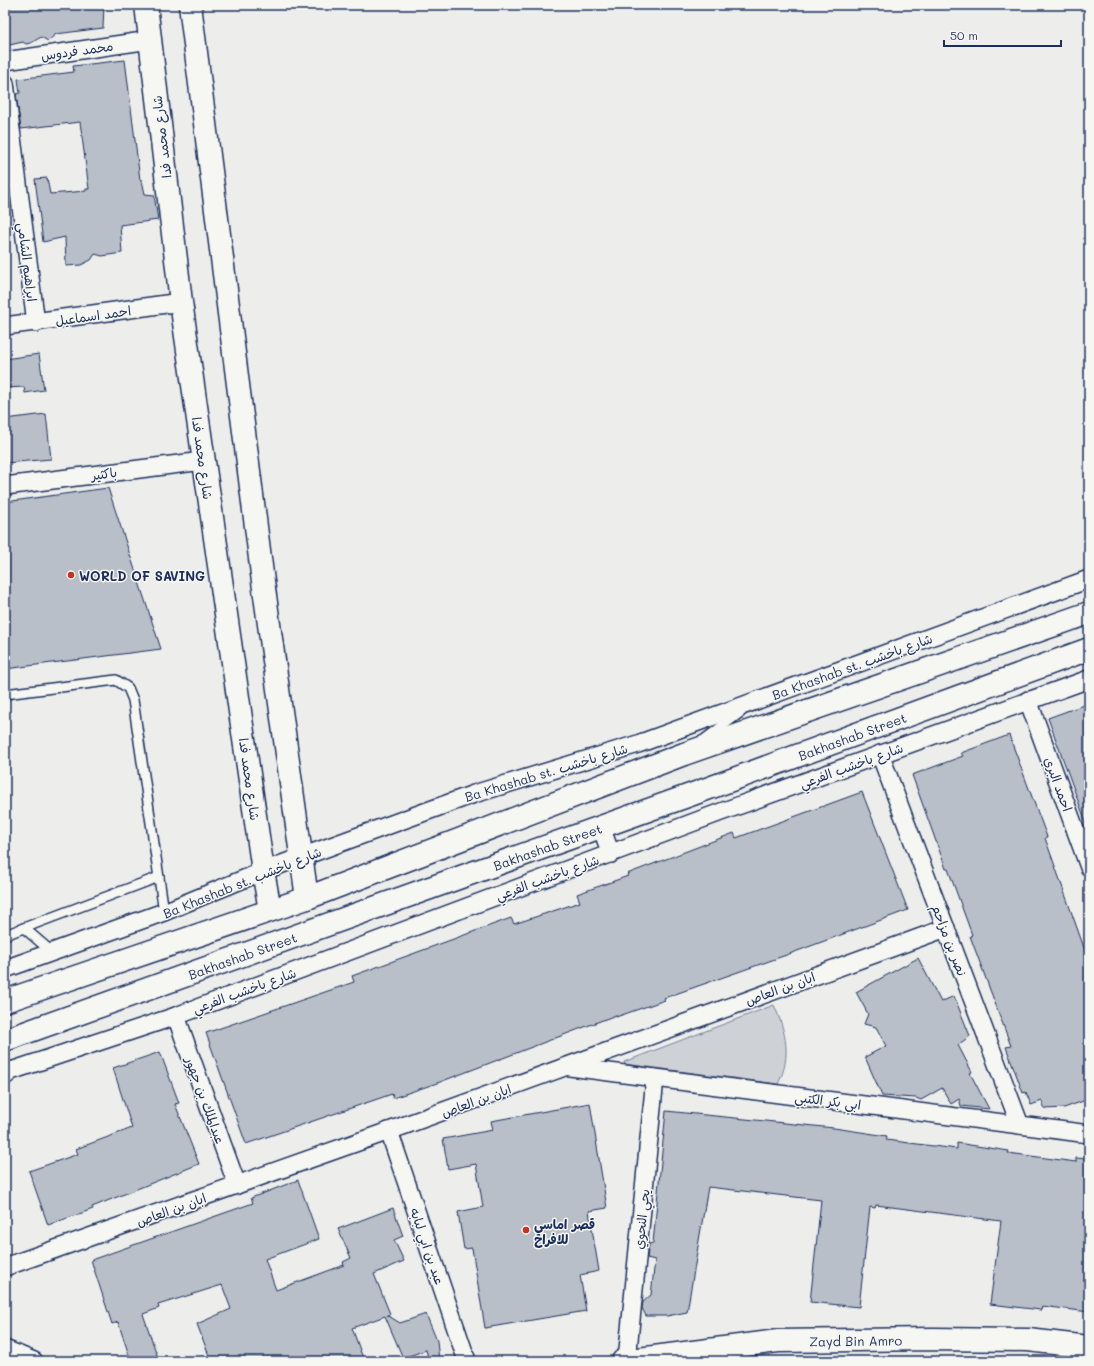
<svg xmlns="http://www.w3.org/2000/svg" width="1094" height="1366" font-family="Mali,'Playpen Sans Arabic',sans-serif">
	<style>
		.green { fill: #ced2d7; stroke: #74809a }
		.building { fill: #b9bfc8; stroke: #1b2f5e }
		.lines { fill: none; stroke-linecap: round; stroke-linejoin: round }
		.service-casing { stroke: #1b2f5e; stroke-width: 12 }
		.minor-casing { stroke: #1b2f5e; stroke-width: 20 }
		.tertiary-casing { stroke: #1b2f5e; stroke-width: 25 }
		.secondary-casing { stroke: #1b2f5e; stroke-width: 25 }
		.service { stroke: #f6f6f2; stroke-width: 9 }
		.minor { stroke: #f6f6f2; stroke-width: 17 }
		.tertiary { stroke: #f6f6f2; stroke-width: 22 }
		.secondary { stroke: #f6f6f2; stroke-width: 22 }
		.poi-dot { fill: #c8321e; stroke: #f6f6f2; stroke-width: 1.5 }
		.labels { text-anchor: middle; dominant-baseline: central; stroke-width: 3; stroke-linejoin: round; paint-order: stroke }
		.street-label { font-size: 13px; fill: #1b2f5e; stroke: #f6f6f2 }
		.poi-label { font-size: 13px; font-weight: bold; fill: #1b2f5e; stroke: #f6f6f2; text-anchor: start }
	</style>
	<rect width="100%" height="100%" fill="#edeeec"/>
	<filter id="ink" filterUnits="userSpaceOnUse"><feTurbulence type="fractalNoise" baseFrequency=".025" numOctaves="2"/><feDisplacementMap in="SourceGraphic" scale="8" xChannelSelector="R" yChannelSelector="G"/><feConvolveMatrix kernelMatrix="1 2 1 2 8 2 1 2 1" color-interpolation-filters="sRGB"/></filter>
	<g filter="url(#ink)">
		<!-- green -->
		<path class="green" d="M 774,1005 C 786,1032 792,1056 778,1084 L 625,1064 L 624,1062 Z"/>
		<!-- building -->
		<g class="building">
			<polygon points="5,5 104,5 103,28 56,34 48,41 41,37 31,43 26,44 23,42 5,46"/>
			<polygon points="125,60 140,180 142,180 145,194 154,195 158,220 120,225 122,253 102,256 95,254 91,260 81,265 66,266 65,237 43,242 35,179 47,178 50,194 86,191 86,189 89,189 80,122 21,129 16,94 20,93 18,79 74,72 73,66"/>
			<polygon points="39,354 44,390 25,393 24,387 5,388 5,359"/>
			<polygon points="46,414 51,459 5,463 5,419"/>
			<polygon points="108,488 161,649 5,669 5,502"/>
			<polygon points="1089,703 1089,828 1088,828 1048,718"/>
			<polygon points="1009,735 1047,837 1045,838 1087,956 1089,955 1089,1099 1064,1108 1045,1109 1042,1101 1031,1105 1026,1092 1023,1093 1006,1047 1011,1046 970,936 972,935 948,869 946,869 912,775 963,756 961,753"/>
			<polygon points="862,792 908,910 792,953 664,998 665,1000 616,1017 616,1015 440,1082 393,1098 392,1094 246,1144 206,1033 354,982 352,976 511,918 514,924 580,902 577,894 628,876 627,874 734,833 736,838"/>
			<polygon points="918,958 941,1002 954,996 970,1036 958,1045 972,1072 970,1073 989,1109 961,1106 959,1099 951,1104 942,1088 921,1100 916,1098 882,1096 865,1057 886,1046 876,1027 864,1024 868,1014 856,992"/>
			<polygon points="160,1052 179,1103 175,1104 199,1164 92,1207 93,1209 48,1225 29,1171 78,1154 76,1149 132,1128 113,1068"/>
			<polygon points="590,1103 607,1208 589,1211 599,1271 580,1275 586,1311 485,1328 472,1248 464,1249 458,1212 483,1207 476,1164 448,1169 443,1139 493,1130 491,1121"/>
			<polygon points="666,1111 834,1128 887,1136 886,1140 957,1149 957,1143 1009,1151 1008,1153 1076,1162 1076,1158 1089,1159 1089,1312 1042,1306 1041,1310 990,1304 1001,1221 876,1205 875,1208 870,1207 859,1307 810,1302 821,1200 708,1187 687,1312 667,1316 646,1316 642,1308 643,1302 651,1295 655,1260 647,1258 649,1244 653,1243"/>
			<polygon points="298,1180 319,1239 265,1259 276,1290 344,1265 343,1262 351,1258 338,1229 393,1208 403,1236 394,1240 404,1261 374,1274 390,1314 387,1315 400,1323 426,1314 437,1341 439,1361 429,1361 426,1350 403,1358 385,1316 352,1328 364,1361 211,1361 197,1324 231,1309 222,1285 158,1305 159,1308 143,1314 159,1361 131,1361 118,1322 112,1324 91,1260 253,1203 251,1198"/>
		</g>
		<g class="lines">
			<!-- service casing -->
			<g class="service-casing">
				<g id="service">
					<polyline points="5,694 116,680 128,688 133,700 164,912"/>
					<polyline points="705,739 741,712"/>
					<polyline points="24,928 52,952"/>
					<polyline points="5,935 159,877"/>
				</g>
			</g>
			<!-- minor casing -->
			<g class="minor-casing">
				<g id="minor">
					<polyline points="5,61 150,40"/>
					<polyline points="5,83 36,323"/>
					<polyline points="5,326 181,302"/>
					<polyline points="5,486 203,461"/>
					<polyline points="1028,700 1089,867"/>
					<polyline points="880,754 1020,1125"/>
					<polyline points="601,827 611,854"/>
					<polyline points="5,969 164,912 263,871 474,794 638,744 1089,579"/>
					<polyline points="176,1016 237,1185"/>
					<polyline points="570,1067 1089,1134"/>
					<polyline points="5,1073 176,1016 721,812 1089,679"/>
					<polyline points="389,1131 467,1361"/>
					<polyline points="5,1267 389,1131 946,928"/>
					<polyline points="5,1349 34,1361"/>
					<polyline points="627,1360 655,1078"/>
				</g>
			</g>
			<!-- tertiary casing -->
			<g class="tertiary-casing">
				<g id="tertiary">
					<polyline points="146,5 181,302 263,871 270,910"/>
					<polyline points="190,5 262,574 307,898"/>
				</g>
			</g>
			<!-- secondary casing -->
			<g class="secondary-casing">
				<g id="secondary">
					<polyline points="5,1001 307,898 684,754 1089,613"/>
					<path id="s1" d="M 5,1040 L 693,794 L 1089,649"/>
					<polyline points="5,1071 5,1073"/>
					<path id="s2" d="M 623,1361 L 778,1341 L 932,1339 L 1028,1340 L 1089,1347"/>
				</g>
			</g>
			<!-- service -->
			<use href="#service" class="service"/>
			<!-- minor -->
			<use href="#minor" class="minor"/>
			<!-- tertiary -->
			<use href="#tertiary" class="tertiary"/>
			<!-- secondary -->
			<use href="#secondary" class="secondary"/>
		</g>
	</g>
	<!-- markers -->
	<g class="poi-dot">
		<circle cx="71" cy="575" r="4"/>
		<circle cx="526" cy="1230" r="4"/>
	</g>
	<g class="labels">
		<!-- street labels -->
		<g class="street-label">
			<text transform="translate(77 50) rotate(-8)">محمد فردوس</text>
			<text transform="translate(161 137) rotate(-97)">شارع محمد فدا</text>
			<text transform="translate(28 262) rotate(83)">ابراهيم الشامي</text>
			<text transform="translate(93 315) rotate(-8)">احمد اسماعيل</text>
			<text transform="translate(203 458) rotate(82)">شارع محمد فدا</text>
			<text transform="translate(104 473) rotate(-7)">باكثير</text>
			<text transform="translate(852 666) rotate(-20)">Ba Khashab st. شارع باخشب</text>
			<text stroke="none"><textPath href="#s1" startOffset="900">Bakhashab Street</textPath></text>
			<text transform="translate(851 765) rotate(-20)">شارع باخشب الفرعي</text>
			<text transform="translate(546 772) rotate(-17)">Ba Khashab st. شارع باخشب</text>
			<text transform="translate(250 779) rotate(82)">شارع محمد فدا</text>
			<text transform="translate(1059 784) rotate(70)">احمد البري</text>
			<text stroke="none"><textPath href="#s1" startOffset="576">Bakhashab Street</textPath></text>
			<text transform="translate(547 877) rotate(-20)">شارع باخشب الفرعي</text>
			<text transform="translate(242 882) rotate(-22)">Ba Khashab st. شارع باخشب</text>
			<text transform="translate(950 940) rotate(69)">نصر بن مزاحم</text>
			<text stroke="none"><textPath href="#s1" startOffset="252">Bakhashab Street</textPath></text>
			<text transform="translate(780 988) rotate(-20)">ابان بن العاص</text>
			<text transform="translate(244 990) rotate(-20)">شارع باخشب الفرعي</text>
			<text transform="translate(206 1100) rotate(70)">عبدالملك بن جهور</text>
			<text transform="translate(476 1100) rotate(-20)">ابان بن العاص</text>
			<text transform="translate(828 1100) rotate(7)">ابي بكر الكتبي</text>
			<text transform="translate(171 1209) rotate(-20)">ابان بن العاص</text>
			<text transform="translate(641 1219) rotate(-84)">يحي النحوي</text>
			<text transform="translate(428 1246) rotate(71)">عبد بن ابي لبابه</text>
			<text stroke="none"><textPath href="#s2" startOffset="234">Zayd Bin Amro</textPath></text>
		</g>
		<!-- poi labels -->
		<g class="poi-label">
			<text x="79" y="575">WORLD OF SAVING</text>
			<text x="534" y="1223">قصر اماسي<tspan x="534" dy="15">للافراح</tspan></text>
		</g>
	</g>
	<!-- margin -->
	<rect width="1094" height="1366" fill="none" stroke="#f6f6f2" stroke-width="20"/>
	<rect x="10" y="10" width="1074" height="1346" fill="none" stroke="#1b2f5e" stroke-width="1.5" filter="url(#ink)"/>
	<!-- scale -->
	<path d="M944 40v6h117v-6" fill="none" stroke="#1b2f5e" stroke-width="2"/>
	<text x="950" y="40" font-size="12" fill="#1b2f5e" stroke="#f6f6f2" stroke-width="3" paint-order="stroke">50 m</text>
</svg>
